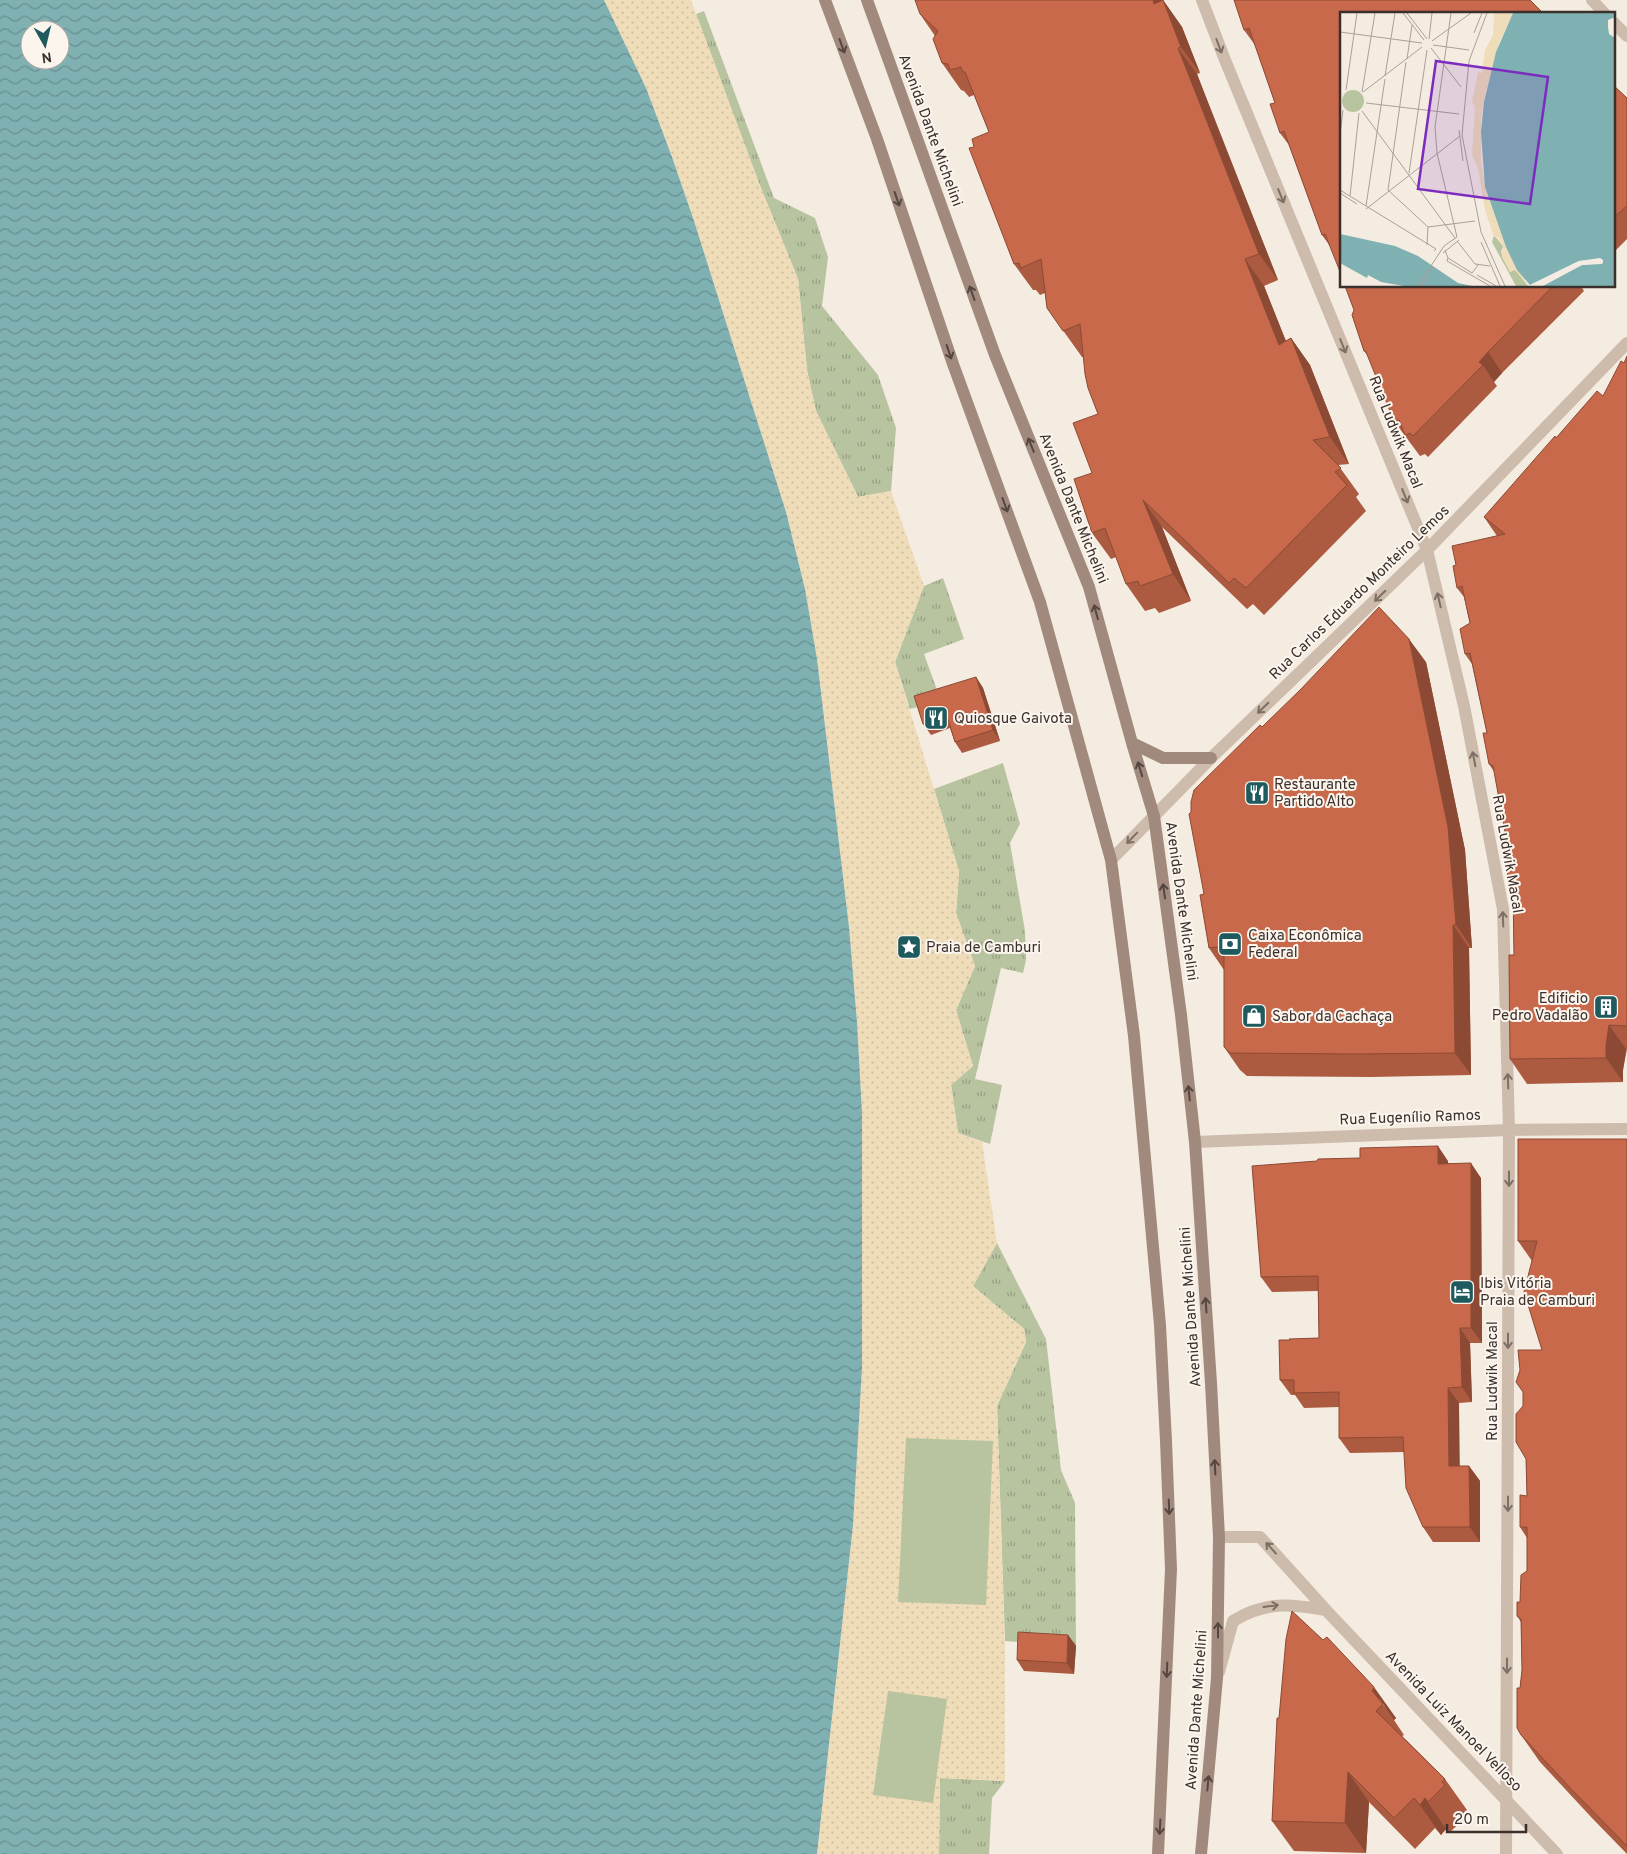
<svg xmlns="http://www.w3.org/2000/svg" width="1627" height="1854" font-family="Overpass,sans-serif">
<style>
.grass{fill:url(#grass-tufts)}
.sand{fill:url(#sand-dots)}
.pitch{fill:#b8c4a0}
.water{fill:url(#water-waves);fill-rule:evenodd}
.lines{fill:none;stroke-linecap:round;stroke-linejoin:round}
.minor{stroke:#cdbbac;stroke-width:12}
.tertiary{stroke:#cdbbac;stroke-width:12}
.secondary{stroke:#a18a7d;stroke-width:12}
.wall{fill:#ac5a40}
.shaded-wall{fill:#8c4a34}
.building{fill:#c8694b;stroke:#8c4a34}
.oneway{stroke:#544640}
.oneway2{stroke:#7d6f65}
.labels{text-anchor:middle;stroke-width:4;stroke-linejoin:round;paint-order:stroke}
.street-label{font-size:15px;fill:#3b302b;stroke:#fbf5ee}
.poi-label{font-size:15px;fill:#3b302b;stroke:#fbf5ee;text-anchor:start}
.inset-road{fill:none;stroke:#aaa098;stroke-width:1}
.view{fill:#7b2cbf;fill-opacity:0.15;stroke:#7b2cbf;stroke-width:2.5}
.inset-edge{fill:none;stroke:#3b302b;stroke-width:2.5}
</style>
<defs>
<pattern id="grass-tufts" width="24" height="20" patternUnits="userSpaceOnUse" patternTransform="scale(1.25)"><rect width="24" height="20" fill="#b8c4a0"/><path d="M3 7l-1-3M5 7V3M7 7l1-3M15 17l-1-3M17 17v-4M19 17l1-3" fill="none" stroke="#97a083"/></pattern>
<pattern id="sand-dots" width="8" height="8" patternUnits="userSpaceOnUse" patternTransform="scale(1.25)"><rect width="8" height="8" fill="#efdcb8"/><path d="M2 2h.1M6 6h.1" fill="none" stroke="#cebd9e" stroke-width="1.8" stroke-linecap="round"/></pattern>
<pattern id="water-waves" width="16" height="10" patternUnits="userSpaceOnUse" patternTransform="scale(1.25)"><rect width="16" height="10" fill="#7fb0b2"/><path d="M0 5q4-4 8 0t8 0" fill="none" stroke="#699091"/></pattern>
</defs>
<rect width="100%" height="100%" fill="#f4ebe1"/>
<!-- grass -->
<path class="grass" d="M704 11 774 198 815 218 828 257 822 306 878 375 896 428 891 491 858 497 816 411 807 370 798 279 759 183 696 14Z
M943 578 964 639 924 654 941 701 910 709 895 662 924 586Z
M1003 763 1020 824 1010 843 1025 931 1026 960 1023 973 1001 968 975 1079 1002 1085 990 1144 958 1133 951 1085 973 1066 956 1010 975 966 956 913 959 871 934 789Z
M997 1243 1046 1339 1061 1470 1075 1503 1076 1646 1005 1641 997 1406 1026 1342 1024 1329 973 1286Z
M940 1778 1005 1781 992 1798 989 1854H939Z"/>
<!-- sand -->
<path class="sand" d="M604 0H691L759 183 798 279 807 370 816 411 858 497 891 491 924 586 895 662 959 871 956 913 975 966 956 1010 973 1066 951 1085 958 1133 982 1142 997 1243 973 1286 1024 1329 1026 1342 997 1406 1005 1649V1781L940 1778 939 1854H817L853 1525 862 1368V1113L857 1022 849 927 817 659 805 589 786 512 694 221 672 157 646 88Z"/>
<!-- pitch -->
<path class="pitch" d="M906 1438 993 1441 986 1605 898 1602Z
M888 1691 947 1699 933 1803 873 1795Z"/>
<!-- water -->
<path class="water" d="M0 0H604L646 88 672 157 694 221 786 512 805 589 817 659 849 927 857 1022 862 1113V1368L853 1525 817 1854H0ZM30 30H60V60H30Z"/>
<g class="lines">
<!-- minor -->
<path class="minor" d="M1202 0 1225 60 1427 550 1464 706 1503 909 1509 1130 1506 1854
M1195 1142 1509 1130 1627 1129
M1219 1537H1260L1326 1610 1557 1854
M1219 1672 1233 1621C1266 1601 1290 1604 1326 1610"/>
<!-- tertiary -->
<path class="tertiary" d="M1592 0 1605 14
M1613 22 1627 36
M1111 860 1211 758 1427 550 1627 343"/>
<!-- secondary -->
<path class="secondary" d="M825 0 877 139 953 364 1040 602 1111 860 1134 1036 1160 1325 1166 1441 1171 1569 1158 1854
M867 0 995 355 1089 587 1132 743 1154 816 1181 1015 1195 1142 1211 1383 1219 1537 1217 1678 1201 1854
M1132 743 1163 758H1211"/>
</g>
<!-- wall -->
<path class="wall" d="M1163 0 1182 27 1200 73 1197 74 1211 112 1278 280 1264 286 1286 341 1291 338 1310 365 1349 464 1338 465 1359 494 1356 497 1366 511 1264 615 1253 604 1247 609 1162 527 1191 601 1159 613 1155 608 1145 611 1126 584 1116 557 1111 559 1092 533V473L1098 414 1083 357H1082L1047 308 1045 293 1040 295 1036 290H1033L1014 264 974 147 989 132 974 95 969 97 964 91 961 90 942 63 935 36 920 14Z
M1234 0 1341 14 1330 246 1322 235 1289 145 1280 133 1275 103 1255 45 1244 30Z
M1613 85 1627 98V239L1613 253Z
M1345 286H1581L1584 291 1502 373 1494 382 1497 386 1428 457 1425 454 1420 456 1394 421 1368 356 1364 351 1354 310Z
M1627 356V1049L1623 1070V1082L1527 1084 1510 1059 1514 955 1513 893 1508 886 1506 837 1495 773 1489 764 1487 733 1472 664 1465 654 1470 623 1464 597 1457 588 1456 565 1497 536 1484 517 1556 438 1603 396 1624 363Z
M1426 662 1465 850 1472 948H1469L1471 1075 1371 1077 1247 1076 1240 1070 1224 1047V970L1209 948 1204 894 1262 727Z
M976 677 983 688 1000 741 962 753 955 742 950 728 931 735 923 724Z
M1627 1139V1854L1592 1818 1540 1762 1521 1735 1520 1688 1522 1670 1521 1622 1517 1616 1527 1571V1538L1520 1527 1527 1496 1526 1459 1523 1406 1542 1350 1532 1261 1518 1241Z
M1448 1161V1163L1481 1178 1482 1343H1470L1472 1402 1459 1403V1466H1469L1480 1481V1542H1433L1423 1527 1404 1452 1350 1453 1339 1438V1407L1304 1408 1295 1395H1291L1280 1380 1290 1340 1319 1338 1318 1291 1272 1292 1261 1277Z
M1292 1611 1396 1718 1394 1720 1404 1735 1402 1736 1445 1779 1467 1810 1464 1812 1467 1816 1450 1832 1446 1829 1441 1835 1435 1828 1415 1849 1369 1802 1366 1853 1294 1851 1272 1821 1279 1718Z
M1068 1635 1076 1646 1074 1674 1024 1671 1017 1660Z"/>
<!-- shaded-wall -->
<path class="shaded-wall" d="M1153 0H1161L1173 31 1154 4Z
M1163 0 1182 27 1200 73 1181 47Z
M1178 48 1197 74 1278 280 1259 254Z
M1245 259 1264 286 1298 372 1279 345Z
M1291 338 1310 365 1349 464 1330 437Z
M1488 352 1502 373 1494 382 1483 365 1479 362Z
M1143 500 1162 527 1191 601 1173 574Z
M1409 639 1426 662 1465 850 1472 948 1456 925Z
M976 677 983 688 1000 741 993 730Z
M1453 925 1469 948 1471 1075 1455 1053Z
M1609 1025 1626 1049 1623 1070V1082L1606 1058V1045Z
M1438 1146 1448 1161 1449 1179 1438 1164Z
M1471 1163 1481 1178 1482 1343 1471 1328Z
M1460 1328 1470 1343 1472 1402 1462 1387Z
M1448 1388 1459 1403 1460 1481 1449 1466Z
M1469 1466 1480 1481V1542L1470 1527Z
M1068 1635 1076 1646 1074 1674 1067 1663Z
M1374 1687 1396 1718 1394 1720 1383 1704 1372 1691Z
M1348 1772 1369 1802 1366 1853 1345 1823Z
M1425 1798 1446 1829 1441 1835 1420 1805Z"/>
<!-- building -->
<path class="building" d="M915 0H1153L1154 4 1163 0 1181 47 1178 48 1193 86 1259 254 1245 259 1279 345 1291 338 1330 437 1313 440 1341 468 1335 472 1347 485 1246 588 1234 578 1229 583 1143 500 1173 574 1140 586 1138 581 1126 584 1105 528 1092 533 1074 479 1092 473 1073 423 1098 414 1088 388 1085 374 1080 324 1063 331 1047 308 1041 259 1021 268 1019 263 1014 264 969 148 974 147 972 139 989 132 965 72H963L961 67 950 70 948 64 942 63 933 39 938 31 920 14Z
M1234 0H1530L1544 14H1341V274L1325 234 1322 235 1284 131 1280 133 1270 104 1275 103 1249 28 1244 30Z
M1613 85 1627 98V206L1613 218Z
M1345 286H1553L1488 352 1479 362 1483 365 1413 436 1410 433 1405 435 1399 420 1394 421 1366 352 1364 351 1352 315 1354 310Z
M1627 356V1026L1609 1025 1606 1045V1058L1510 1059 1509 955H1514L1513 886H1508L1506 837 1493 766 1489 764 1483 733H1487L1470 653 1465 654 1460 629 1470 623 1462 586 1457 588 1453 566 1456 565 1452 546 1505 534 1484 517 1555 436 1556 438 1597 391 1603 396 1621 361 1624 363Z
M1379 607 1409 639 1448 827 1456 925H1453L1455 1053 1355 1054 1230 1053 1224 1047V946L1209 948 1200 895 1204 894 1189 814 1191 812V802L1194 790 1260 725 1262 727 1301 689Z
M976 677 993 730 955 742 947 716 923 724 914 696Z
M1518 1139H1627V1846L1574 1792 1521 1735 1517 1728V1688H1520L1522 1670 1521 1619 1517 1616V1602H1520L1521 1575 1527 1571V1527H1520V1495L1527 1496 1526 1459 1516 1442V1414L1523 1406V1392L1516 1382 1520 1370 1518 1350H1542L1524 1292 1537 1241H1518Z
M1438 1146V1164L1471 1163V1328H1460L1462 1387 1448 1388 1449 1466H1469L1470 1527H1423L1406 1488 1403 1437 1339 1438V1392L1294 1393V1380H1280L1279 1340H1290L1289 1339 1319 1338 1318 1276 1261 1277 1252 1166 1317 1161 1318 1159 1360 1158V1148Z
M1292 1611 1323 1640 1327 1637 1374 1687 1372 1691 1383 1704 1376 1711 1445 1779 1442 1782 1445 1785 1428 1802 1425 1798 1420 1805 1414 1798 1394 1818 1348 1772 1345 1823 1272 1821 1277 1718H1279L1286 1639Z
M1018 1632 1068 1635 1067 1663 1017 1660Z"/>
<!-- one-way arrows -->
<defs><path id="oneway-shaft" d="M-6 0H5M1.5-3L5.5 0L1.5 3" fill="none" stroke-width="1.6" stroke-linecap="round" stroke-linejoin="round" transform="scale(1.25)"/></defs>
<g class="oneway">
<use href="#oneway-shaft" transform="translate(842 46) rotate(70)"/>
<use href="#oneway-shaft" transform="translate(897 199) rotate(71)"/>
<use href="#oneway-shaft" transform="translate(972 293) rotate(-110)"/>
<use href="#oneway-shaft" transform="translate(949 352) rotate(71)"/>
<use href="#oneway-shaft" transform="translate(1031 445) rotate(-112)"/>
<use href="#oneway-shaft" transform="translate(1005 505) rotate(70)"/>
<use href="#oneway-shaft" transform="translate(1096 612) rotate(-105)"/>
<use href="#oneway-shaft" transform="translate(1140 769) rotate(-107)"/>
<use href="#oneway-shaft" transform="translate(1164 891) rotate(-98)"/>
<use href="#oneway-shaft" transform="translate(1189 1093) rotate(-96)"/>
<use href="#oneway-shaft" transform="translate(1206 1305) rotate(-94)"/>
<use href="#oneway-shaft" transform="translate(1215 1467) rotate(-93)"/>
<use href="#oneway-shaft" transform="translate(1169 1507) rotate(88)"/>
<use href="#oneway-shaft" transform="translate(1218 1630) rotate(-90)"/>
<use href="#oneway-shaft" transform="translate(1167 1670) rotate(92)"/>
<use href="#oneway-shaft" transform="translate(1208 1783) rotate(-85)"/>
<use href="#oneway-shaft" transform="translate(1160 1827) rotate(93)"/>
</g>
<g class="oneway2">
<use href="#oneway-shaft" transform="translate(1219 46) rotate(69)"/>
<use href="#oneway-shaft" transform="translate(1281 196) rotate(68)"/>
<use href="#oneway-shaft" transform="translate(1343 346) rotate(68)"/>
<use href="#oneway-shaft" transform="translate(1405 496) rotate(68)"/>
<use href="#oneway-shaft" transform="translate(1380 596) rotate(136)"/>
<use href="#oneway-shaft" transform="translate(1439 600) rotate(-103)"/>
<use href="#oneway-shaft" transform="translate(1263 708) rotate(136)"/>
<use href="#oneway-shaft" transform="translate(1474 759) rotate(-101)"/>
<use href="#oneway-shaft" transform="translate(1132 838) rotate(134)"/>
<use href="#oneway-shaft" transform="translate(1503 919) rotate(-92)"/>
<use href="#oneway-shaft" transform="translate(1508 1081) rotate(-92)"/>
<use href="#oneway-shaft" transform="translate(1509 1179) rotate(90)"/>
<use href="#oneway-shaft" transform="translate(1508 1341) rotate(90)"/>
<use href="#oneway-shaft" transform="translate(1508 1504) rotate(90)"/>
<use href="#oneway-shaft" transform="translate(1271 1548) rotate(-132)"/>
<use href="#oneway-shaft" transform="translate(1271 1606) rotate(-8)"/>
<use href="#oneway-shaft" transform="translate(1507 1666) rotate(90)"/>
</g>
<!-- icons -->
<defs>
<symbol id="restaurant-square" viewBox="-11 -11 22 22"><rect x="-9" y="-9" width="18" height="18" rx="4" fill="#1f5a5e" stroke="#fbf5ee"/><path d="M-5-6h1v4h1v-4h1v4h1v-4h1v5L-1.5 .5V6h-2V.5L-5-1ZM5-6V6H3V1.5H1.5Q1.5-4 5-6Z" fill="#fff"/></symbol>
<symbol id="bank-square" viewBox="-11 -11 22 22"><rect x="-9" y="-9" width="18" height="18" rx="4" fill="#1f5a5e" stroke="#fbf5ee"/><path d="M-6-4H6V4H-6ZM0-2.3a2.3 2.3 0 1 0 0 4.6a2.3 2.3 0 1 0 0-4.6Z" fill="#fff"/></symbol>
<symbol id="sight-square" viewBox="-11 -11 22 22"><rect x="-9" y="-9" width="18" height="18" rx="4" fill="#1f5a5e" stroke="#fbf5ee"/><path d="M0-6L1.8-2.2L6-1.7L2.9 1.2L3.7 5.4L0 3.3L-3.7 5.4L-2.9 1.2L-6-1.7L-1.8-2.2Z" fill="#fff"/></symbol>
<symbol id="building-square" viewBox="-11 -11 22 22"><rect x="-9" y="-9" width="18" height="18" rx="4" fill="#1f5a5e" stroke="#fbf5ee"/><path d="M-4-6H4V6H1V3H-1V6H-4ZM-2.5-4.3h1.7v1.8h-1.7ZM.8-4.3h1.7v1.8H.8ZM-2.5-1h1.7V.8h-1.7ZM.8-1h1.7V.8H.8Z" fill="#fff"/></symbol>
<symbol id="shop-square" viewBox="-11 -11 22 22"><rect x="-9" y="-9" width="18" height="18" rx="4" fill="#1f5a5e" stroke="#fbf5ee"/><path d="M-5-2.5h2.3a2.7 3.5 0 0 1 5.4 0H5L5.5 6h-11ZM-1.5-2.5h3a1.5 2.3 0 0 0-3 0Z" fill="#fff"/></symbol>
<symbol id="hotel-square" viewBox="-11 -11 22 22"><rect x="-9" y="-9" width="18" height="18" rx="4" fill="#1f5a5e" stroke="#fbf5ee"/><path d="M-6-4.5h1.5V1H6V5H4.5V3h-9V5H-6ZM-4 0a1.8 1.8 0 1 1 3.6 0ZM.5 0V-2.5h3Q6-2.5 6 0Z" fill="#fff"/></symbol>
</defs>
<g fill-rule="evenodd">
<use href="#restaurant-square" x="922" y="704" width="28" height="28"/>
<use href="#restaurant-square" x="1243" y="779" width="28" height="28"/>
<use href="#bank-square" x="1216" y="930" width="28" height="28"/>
<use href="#sight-square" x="895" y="933" width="28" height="28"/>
<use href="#building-square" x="1592" y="993" width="28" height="28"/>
<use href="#shop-square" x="1240" y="1002" width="28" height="28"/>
<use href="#hotel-square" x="1448" y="1278" width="28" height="28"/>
</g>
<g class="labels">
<!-- street labels -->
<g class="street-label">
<text transform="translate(931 130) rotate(70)" y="5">Avenida Dante Michelini</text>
<text transform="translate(1396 432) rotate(68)" y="5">Rua Ludwik Macal</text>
<text transform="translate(1074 508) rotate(68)" y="5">Avenida Dante Michelini</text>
<text transform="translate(1359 592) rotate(-44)" y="5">Rua Carlos Eduardo Monteiro Lemos</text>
<text transform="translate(1508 854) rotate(80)" y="5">Rua Ludwik Macal</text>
<text transform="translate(1182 901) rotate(82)" y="5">Avenida Dante Michelini</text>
<text transform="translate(1410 1117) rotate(-2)" y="5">Rua Eugenílio Ramos</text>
<text transform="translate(1190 1307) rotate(-94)" y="5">Avenida Dante Michelini</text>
<text transform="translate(1492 1381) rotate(-90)" y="5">Rua Ludwik Macal</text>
<text transform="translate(1196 1710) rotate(-86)" y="5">Avenida Dante Michelini</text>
<text transform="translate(1454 1721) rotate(46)" y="5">Avenida Luiz Manoel Velloso</text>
</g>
<!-- poi labels -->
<g class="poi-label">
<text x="954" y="723">Quiosque Gaivota</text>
<text x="1274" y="789">Restaurante<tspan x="1274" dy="17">Partido Alto</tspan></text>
<text x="1248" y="940">Caixa Econômica<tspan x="1248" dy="17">Federal</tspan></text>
<text x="926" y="952">Praia de Camburi</text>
<text x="1588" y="1003" text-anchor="end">Edificio<tspan x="1588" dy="17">Pedro Vadalão</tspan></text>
<text x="1272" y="1021">Sabor da Cachaça</text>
<text x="1480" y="1288">Ibis Vitória<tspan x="1480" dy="17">Praia de Camburi</tspan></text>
</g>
</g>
<!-- overview -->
<g transform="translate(1340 12)">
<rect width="275" height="275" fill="#f4ebe1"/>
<path d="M154 223 163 234 161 240 170 260 175 257 188 274H176L152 230Z" fill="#b8c4a0"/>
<path d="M154 1H173L159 31 146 79 141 107V150L146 180 166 235 188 274 175 258 170 260 162 245 163 234 158 225H154L145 198 138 156 132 143 135 95 132 90 138 60 142 61 145 38 153 23Z" fill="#efdcb8"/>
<path d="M2 89a11 11 0 1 1 22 0a11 11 0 1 1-22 0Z" fill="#b8c4a0"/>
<path d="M173 1H275V5L268 8V15L269 22 275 26V274H199L242 253 263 251V248H257L239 249 190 273 177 258 166 235 145 175 141 120 144 90 156 40ZM0 222 55 234 78 244 118 271 132 274H64L41 270 28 263 27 266 0 251Z" fill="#7fb0b2"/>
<path d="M260 246 263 248 262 252 242 253 203 274H188L239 249Z" fill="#f4ebe1"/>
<path class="inset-road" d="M63 1 84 28M67 1 87 27M111 1 95 115 97 141 117 225M147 1 129 49 122 123 141 220 165 274M0 20 82 31M134 21 142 1M89 27 92 1M92 29 131 1M93 33 129 38M91 36 121 75M67 47 72 13M45 64 55 1M6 78 17 1M22 80 35 1M23 80 82 35M26 91 119 102M22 99 115 226M119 118 123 149M0 122 3 98M69 161 87 38M0 178 96 237 94 239M48 178 66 50M48 178 88 215M0 181 17 192M10 184 19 101M26 194 45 67M26 197 120 124M88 215 135 209M117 229 135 252 150 254M141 230 160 274M87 233 88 215M105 238 108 246 132 261 138 253M103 241 119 228M108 246 107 249 150 274M137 263 156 274M78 274 104 234 117 225M81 274 93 255"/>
<path class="view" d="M96 49 208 65 190 192 78 177Z"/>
<rect width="275" height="275" class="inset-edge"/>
</g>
<!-- north arrow -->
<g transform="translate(45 45) rotate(172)"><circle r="24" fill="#fbf5ee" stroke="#aea6a0"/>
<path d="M0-4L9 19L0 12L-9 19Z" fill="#1f5a5e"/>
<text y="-8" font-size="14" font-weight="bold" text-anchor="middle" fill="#3b302b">N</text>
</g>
<!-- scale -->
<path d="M1447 1824v8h79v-8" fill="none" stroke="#3b302b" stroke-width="2.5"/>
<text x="1454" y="1824" font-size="15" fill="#3b302b" stroke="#fbf5ee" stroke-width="4" paint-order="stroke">20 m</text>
</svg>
